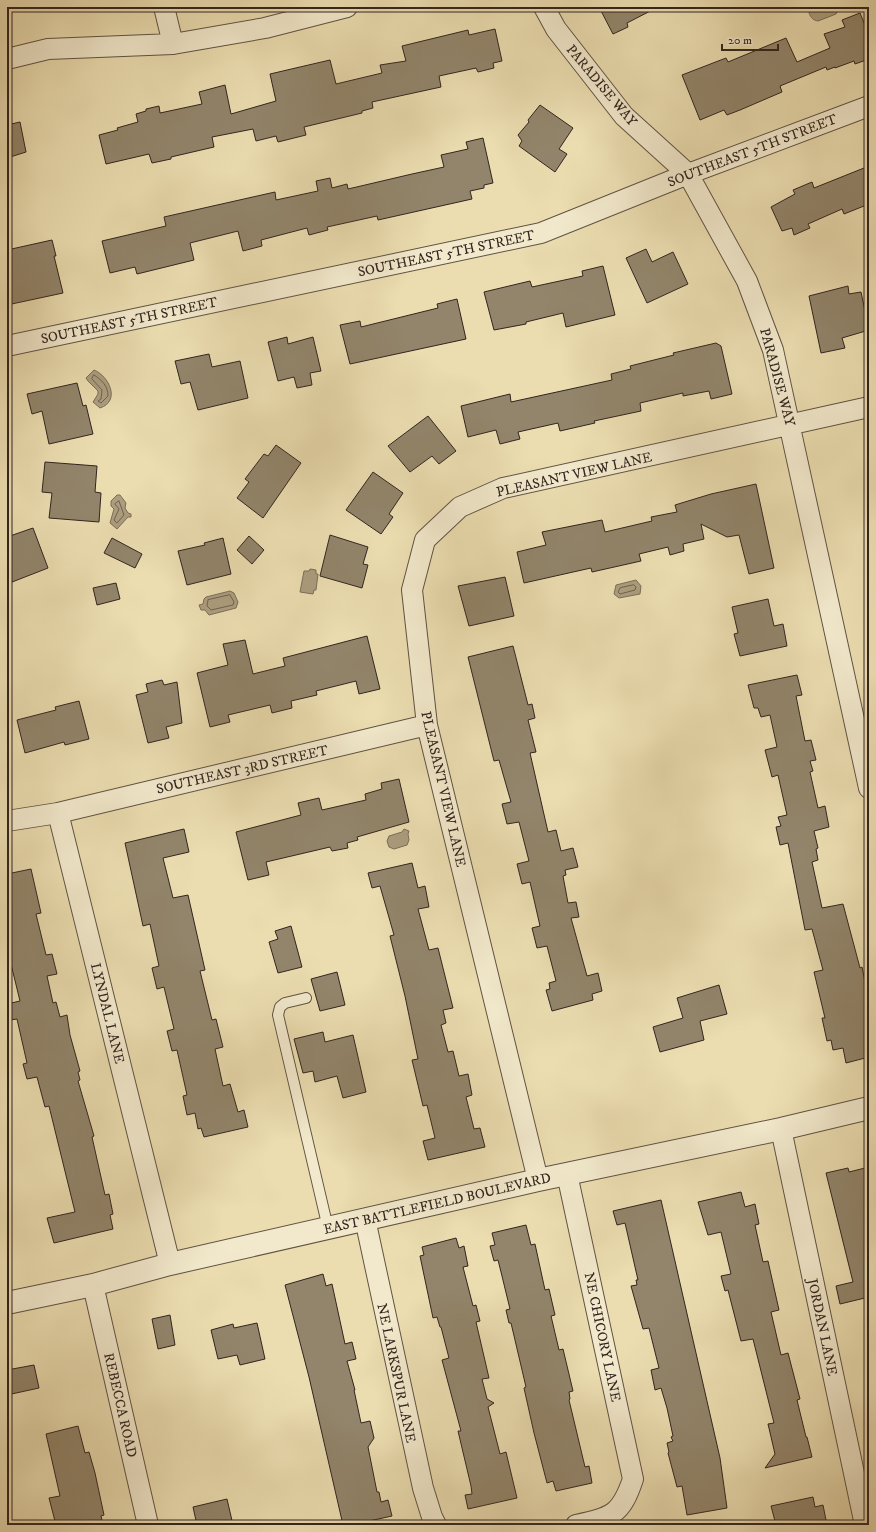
<svg xmlns="http://www.w3.org/2000/svg" width="876" height="1532" font-family="'IM FELL DW Pica',serif">
<style>
.water{fill:#ac9e7f;stroke:#7b6e59}
.lines{fill:none;stroke-linecap:round;stroke-linejoin:round}
.shore{stroke:#6f6250;stroke-width:1}
.building{fill:#92856b;stroke:#322520}
.service-casing{stroke:#605344;stroke-width:12}
.minor-casing{stroke:#605344;stroke-width:22}
.tertiary-casing{stroke:#605344;stroke-width:24}
.service{stroke:#f2e9cc;stroke-width:10}
.minor{stroke:#f2e9cc;stroke-width:20}
.tertiary{stroke:#f2e9cc;stroke-width:22}
.labels{text-anchor:middle;stroke-width:3;stroke-linejoin:round;paint-order:stroke}
.street-label{font-size:14px;fill:#322520;stroke:#f2e9cc}
</style>
<rect width="100%" height="100%" fill="#ebddb0"/>
<filter id="stains"><feTurbulence type="fractalNoise" baseFrequency=".005" numOctaves="4"/><feColorMatrix values="0 0 0 0 .2 0 0 0 0 .09 0 0 0 0 .02 0 0 0 .5 -.17"/></filter>
<radialGradient id="worn" r=".72"><stop offset=".6" stop-color="#630" stop-opacity="0"/><stop offset="1" stop-color="#630" stop-opacity=".3"/></radialGradient>
<!-- water -->
<path class="water" d="M813 7H838L839 8 836 14 818 21C813 20 811 18 809 13Z
M94 370C109 376 121 401 100 408L93 402 98 394V391L88 381 86 378Z
M117 495H120L126 503 125 508 128 513 131 514V517H128L117 529 110 523 114 509 111 506V501Z
M310 569 316 570V574H318L316 590H314L313 594 300 592 304 571H309Z
M636 580 641 586 640 594 619 598 614 594 616 585Z
M230 591 234 593 238 602 236 608 209 615 205 610H201L199 605 203 604 204 599 206 597Z
M404 829 409 831 408 834 409 840 407 845 394 849 389 847 387 841 389 836 402 832Z"/>
<g class="lines">
<!-- shore -->
<path class="shore" d="M94 375C102 380 108 386 108 396L101 403 98 401 101 399 102 390 92 379Z
M119 501 124 515 117 523 114 520 119 509 115 504Z
M634 585 636 587 635 590 620 594 618 592 620 588Z
M230 595 234 602 233 605 211 610 207 606 208 600Z"/>
</g>
<!-- building -->
<path class="building" d="M599 7H658L627 23 628 27 613 34Z
M860 13 869 35V59L855 64 854 61 835 68V67L827 70 826 67 780 86 782 92 740 110 727 115 724 110 700 120 682 75 726 58 728 62 786 38 797 62 830 48 824 34 845 27 842 20Z
M495 29 502 61 493 63 494 68 478 72 476 68 439 76 441 87 372 102 373 108 362 111V113L304 127 306 135 278 142 276 136 256 141 253 129 212 137 214 147 171 157V159L152 163 149 154 106 164 99 135 118 130 117 128 138 122 136 114 146 111V109L159 106 160 113 202 104 199 92 225 85 231 114 276 101 270 74 330 60 336 84 382 73 380 65 406 61 402 46 468 30 469 35Z
M540 105 573 128 559 149 567 154 555 172 519 146 522 141 518 135 529 122 528 120Z
M20 122 26 152 7 158V125Z
M483 138 493 183 484 185V188L470 191 472 199 378 220 377 216 327 227 328 230 309 235 307 228 261 240 262 246 243 251 238 231 190 243 194 260 137 274 135 267 110 273 102 241 166 226 164 217 275 192 276 200 318 191 316 181 330 178 332 188 347 184 348 189 412 174 444 167 441 155 468 149 466 142Z
M869 166V204L844 214 842 209 808 224 810 228 794 235 792 228 782 231 771 207 795 194 793 190 812 182 814 188Z
M52 240 56 256H54L63 293 7 305V250Z
M646 249 652 262 673 252 688 284 647 303 626 258Z
M603 266 615 315 566 327 563 313 526 322V324L494 330 484 292 530 281 532 287 583 276 582 271Z
M848 286 849 294 861 292 869 330 842 338 845 348 821 353 809 296Z
M457 299 466 339 350 364 340 325 360 321 361 327 438 308 437 304Z
M287 337 288 344 313 337 321 371 310 373 312 385 297 388 294 377 278 381 268 342Z
M716 343 721 346 732 394 711 399 709 391 683 396V393L640 403 641 411 594 421 595 423 560 431 558 423 518 432 520 439 500 444 496 430 468 437 461 406 510 394 511 402 612 380 611 374 631 369 630 366 674 355 673 353Z
M209 354 212 367 240 361 248 398 198 410 190 382 181 384 175 361Z
M77 383 83 406 86 405 93 434 49 444 42 411 32 414 27 394Z
M428 416 456 451 439 464 432 456 410 472 388 446Z
M276 445 301 463 263 518 237 498 249 482 245 479 264 454 268 456Z
M45 462 97 466 95 492 101 493 99 522 49 518 52 493 42 492Z
M373 472 403 493 389 514 393 517 381 534 346 510Z
M756 484 774 568 749 574 739 535 727 537 701 524 704 539 683 544 684 551 670 555 668 547 639 554 641 561 592 572 591 568 524 583 517 552 546 545 542 532 602 520 605 532 652 521 651 517 677 512 675 505 711 494Z
M33 528 48 568 7 584V537Z
M330 535 368 547 363 564 368 565 362 588 320 576Z
M249 536 264 550 252 564 237 550Z
M112 538 142 554 135 568 104 553Z
M223 538 231 574 187 585 178 551 205 545 204 543Z
M505 577 514 616 469 626 458 586Z
M116 583 120 599 97 605 93 588Z
M768 599 774 626 783 624 787 646 740 656 734 634 738 633 732 607Z
M367 636 380 689 359 694 356 681 316 691 317 695 291 701 292 708 272 713 270 705 228 715 230 722 210 727 197 673 228 665 223 644 245 640 253 674 285 666 283 658Z
M513 646 528 705 532 704 535 718 528 720 536 752 530 753 548 832 556 830 561 851 573 848 578 867 565 870 566 875 563 876 568 903 576 902 579 917 571 918 587 976 598 973 602 991 592 994 593 1000 552 1011 546 990 550 989 549 983 556 981 547 946 537 948 532 928 540 926 530 882 522 884 517 864 529 861 519 822 507 824 502 804 511 802 499 760 494 761 468 657Z
M797 675 802 695 796 696 805 741 811 740 816 760 810 761 813 771 810 772 818 808 825 806 829 827 814 831 818 848 816 849 818 860 812 862 822 908 843 904 860 968 862 967 869 1002V1057L846 1063 843 1048 833 1050 831 1040 827 1041 822 1018H825L814 972 823 970 812 929 805 930 788 843 780 845 776 827 781 826 778 817 787 815 778 775 772 777 765 750 777 747 770 715 761 717 758 708H754L748 685Z
M162 680 164 685 177 682 182 723 166 727 169 738 148 743 136 695 148 692 146 684Z
M79 701 89 739 65 745 64 742 25 753 17 720 56 710 55 707Z
M399 779 409 822 357 837 358 840 347 843 348 848 332 851 330 847 266 862 269 875 248 880 236 832 301 815 298 803 319 798 322 810 366 800 365 794 382 789 381 783Z
M184 829 189 852 163 858 173 898 188 895 205 970 200 971 212 1020 216 1019 223 1047 215 1049 223 1086 230 1084 238 1112 244 1110 248 1127 204 1137 201 1128 198 1129 195 1113 187 1115 183 1096 187 1095 177 1050 172 1051 167 1031 174 1029 164 987 157 989 152 968 159 966 150 924 143 926 125 843Z
M412 863 418 888 425 886 429 907 418 909 429 950 438 948 453 1008 443 1010 446 1023 441 1025 448 1052 453 1051 459 1076 468 1074 472 1095 466 1097 474 1129 480 1128 485 1147 428 1160 423 1141 435 1138 427 1105 423 1106 412 1060 418 1059 405 996 390 936 394 935 380 886 372 888 368 873Z
M31 869 41 913 36 914 46 955 52 954 57 974 47 976 53 1003 56 1002 60 1017 67 1015 70 1035 80 1071 78 1072 80 1080 78 1081 94 1136 92 1137 105 1195 109 1194 113 1214 110 1215 113 1229 54 1243 47 1218 75 1212 49 1106 45 1107 37 1077 27 1079 23 1064 27 1063 17 1019 10 1020 7 1007V1004L20 1001 10 960 7 961V874Z
M291 926 302 967 278 973 269 942 278 939 275 931Z
M337 972 345 1005 320 1011 311 979Z
M719 985 727 1014 700 1021 704 1040 660 1052 653 1027 683 1018 677 998Z
M323 1032 325 1042 353 1035 366 1092 343 1098 337 1076 315 1082 313 1071 303 1073 294 1039Z
M869 1167V1297L840 1304 836 1286 853 1282 826 1173 848 1168 849 1172Z
M741 1192 745 1207 755 1204 759 1224 755 1225 763 1262 768 1261 779 1310 771 1312 781 1355 788 1353 800 1399 797 1400 806 1437H807L812 1457 765 1468 775 1454 768 1424 774 1423 753 1339 741 1341 728 1290 725 1291 721 1276 731 1274 721 1232 708 1235 698 1202Z
M661 1200 720 1458 727 1508 687 1515 682 1486 677 1487 668 1453 669 1452 667 1443 673 1441 671 1437 673 1436 667 1408 661 1388 655 1390 651 1370 659 1368 649 1328 643 1329 631 1286 637 1285 636 1280H638L625 1223 617 1225 613 1211Z
M526 1225 531 1245 535 1244 545 1290 549 1289 555 1315 551 1316 559 1350 563 1349 573 1391 569 1392 570 1399 569 1400 585 1467 589 1466 592 1483 556 1491 553 1481 547 1483 534 1433 524 1388 526 1387 511 1323H509L506 1310 510 1309 501 1272 498 1260 494 1261 490 1246 495 1245 492 1233Z
M456 1238 459 1248 464 1246 468 1266 463 1267 473 1306 476 1305 480 1321 476 1322 489 1378 482 1379 487 1399 494 1403 488 1407 500 1454 506 1452 517 1498 468 1509 465 1495 472 1494 471 1486 458 1431H461L442 1360 449 1358 441 1327H440L437 1317 433 1318 420 1256 424 1255 422 1247Z
M323 1274 326 1286 332 1284 345 1344 352 1342 356 1359 347 1361 355 1390H354L361 1423 370 1421 374 1438 368 1447 377 1492H379L381 1502 388 1500 392 1516 351 1525H343L309 1377 285 1285Z
M170 1315 175 1345 158 1349 152 1319Z
M257 1323 265 1359 240 1365 237 1355 218 1359 211 1330 233 1324 234 1328Z
M34 1365 39 1388 7 1395V1370Z
M78 1426 85 1453 89 1452 95 1473 104 1515 101 1516 103 1525H56L49 1498 60 1496 46 1434Z
M813 1497 815 1507 823 1505 827 1525H776L771 1506Z
M227 1499 233 1525H197L193 1507Z"/>
<g class="lines">
<defs>
<path id="service" d="M306 998 285 1003 280 1007 278 1015 328 1228"/>
<path id="minor" d="M164 7 173 44
M544 7 556 29 624 116 688 174 747 281 773 350 869 788
M7 59 48 49 173 44 265 28 347 7
M7 346 541 233 688 174 869 106
M58 813 170 1264
M7 821 58 813 427 725
M781 1129 865 1525
M567 1174 633 1479C621 1515 612 1517 576 1525
M538 1180 427 725 412 590 425 540 460 507 503 488 869 407
M365 1219 423 1488 432 1517 436 1525
M93 1285 148 1525"/>
<path id="tertiary" d="M7 1303 93 1285 170 1264 538 1180 781 1129 869 1108"/>
</defs>
<!-- service casing -->
<use href="#service" class="service-casing"/>
<!-- minor casing -->
<use href="#minor" class="minor-casing"/>
<!-- tertiary casing -->
<use href="#tertiary" class="tertiary-casing"/>
<!-- service -->
<use href="#service" class="service"/>
<!-- minor -->
<use href="#minor" class="minor"/>
<!-- tertiary -->
<use href="#tertiary" class="tertiary"/>
</g>
<g class="labels">
<!-- street labels -->
<g class="street-label">
<text transform="translate(602 85) rotate(50)" y="5">PARADISE WAY</text>
<text transform="translate(752 150) rotate(-21)" y="5">SOUTHEAST 5TH STREET</text>
<text transform="translate(446 253) rotate(-12)" y="5">SOUTHEAST 5TH STREET</text>
<text transform="translate(129 320) rotate(-12)" y="5">SOUTHEAST 5TH STREET</text>
<text transform="translate(778 377) rotate(75)" y="5">PARADISE WAY</text>
<text transform="translate(574 474) rotate(-13)" y="5">PLEASANT VIEW LANE</text>
<text transform="translate(242 769) rotate(-13)" y="5">SOUTHEAST 3RD STREET</text>
<text transform="translate(444 789) rotate(77)" y="5">PLEASANT VIEW LANE</text>
<text transform="translate(108 1013) rotate(76)" y="5">LYNDAL LANE</text>
<text transform="translate(437 1203) rotate(-13)" y="5">EAST BATTLEFIELD BOULEVARD</text>
<text transform="translate(823 1327) rotate(78)" y="5">JORDAN LANE</text>
<text transform="translate(603 1337) rotate(78)" y="5">NE CHICORY LANE</text>
<text transform="translate(397 1373) rotate(78)" y="5">NE LARKSPUR LANE</text>
<text transform="translate(121 1405) rotate(77)" y="5">REBECCA ROAD</text>
</g>
</g>
<!-- margin -->
<rect width="876" height="1532" fill="none" stroke="#ebddb0" stroke-width="24"/>
<rect x="8" y="8" width="860" height="1516" fill="none" stroke="#322520" stroke-width="2"/>
<rect x="12" y="12" width="852" height="1508" fill="none" stroke="#322520"/>
<!-- scale -->
<path d="M722 44v6h56v-6" fill="none" stroke="#322520" stroke-width="2"/>
<text x="728" y="44" font-size="12" fill="#322520" stroke="#f2e9cc" stroke-width="3" paint-order="stroke">20 m</text>
<rect width="100%" height="100%" filter="url(#stains)"/>
<rect width="100%" height="100%" fill="url(#worn)"/>
</svg>
